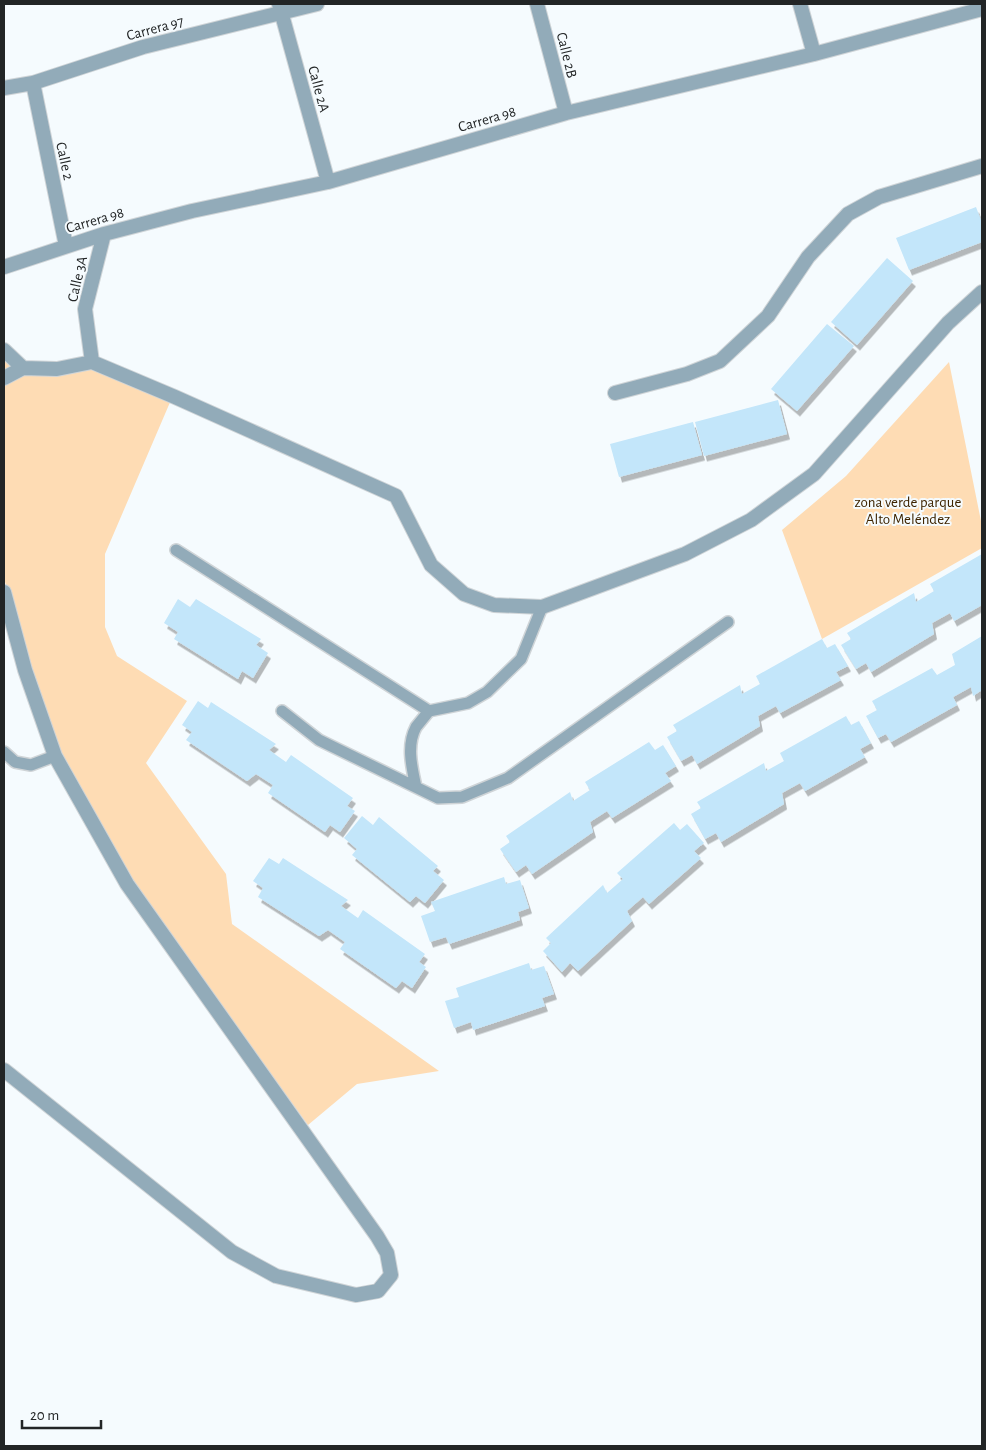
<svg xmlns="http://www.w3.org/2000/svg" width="986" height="1450" font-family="'Alegreya Sans',sans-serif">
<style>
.green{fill:#fedcb4}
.building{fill:#c3e6fa;filter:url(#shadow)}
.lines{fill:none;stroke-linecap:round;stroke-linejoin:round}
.service-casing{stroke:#cfd4d7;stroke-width:14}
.minor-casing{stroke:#cfd4d7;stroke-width:16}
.service{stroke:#92abb9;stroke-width:11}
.minor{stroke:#92abb9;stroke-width:14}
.labels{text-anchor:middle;stroke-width:4;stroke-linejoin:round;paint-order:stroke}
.street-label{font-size:15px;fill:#222526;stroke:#f5fbfe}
.park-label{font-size:15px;fill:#3e2400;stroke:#f5fbfe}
</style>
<defs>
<filter id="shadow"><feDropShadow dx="3" dy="5.5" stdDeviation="0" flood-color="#0004"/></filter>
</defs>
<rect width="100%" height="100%" fill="#f5fbfe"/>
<!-- green -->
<path class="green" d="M4 353 21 369 92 365 171 400 105 554V627L117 656 187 701 146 763 226 874 232 924 439 1071 357 1084 308 1125 130 882 66 763 28 668 4 578Z
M949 362 982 526V548L822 639 782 530 846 476Z"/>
<!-- building -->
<path class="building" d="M976 207 982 223V242L909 270 896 238Z
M887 258 913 281 857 345 831 322Z
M827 324 854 346 797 411 771 389Z
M778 400 787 434 704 456 695 422Z
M693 422 702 455 619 477 610 444Z
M982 554V605L954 621 950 613 932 623 934 634 871 672 866 663 856 669 841 645 851 639 847 633 914 593 916 602 934 591 930 584Z
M178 599 190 607 196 599 261 639 256 645 268 653 253 678 242 671 238 679 174 639 178 632 164 623Z
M982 636V690L973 696 971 687 953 697 957 705 891 742 886 734 878 738 866 716 877 710 872 701 932 668 937 675 955 665 952 654Z
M822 639 827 648 835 644 848 666 836 672 841 680 780 713 776 706 758 716 760 726 697 764 692 755 681 761 667 737 677 731 673 725 740 685 742 694 760 684 756 676Z
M198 701 208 708 211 702 276 744 269 750 286 762 291 755 353 798 347 806 355 811 340 832 330 825 325 832 268 793 273 785 256 774 247 781 186 740 192 732 182 725Z
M846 716 851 725 859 721 871 743 860 749 865 757 805 791 800 783 782 793 784 804 721 842 716 833 705 839 691 814 701 808 697 802 764 763 766 771 784 761 780 753Z
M649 742 655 750 663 745 676 766 665 773 671 781 612 818 607 811 590 822 593 832 532 874 526 865 516 872 500 849 510 842 506 836 570 792 573 801 590 790 585 782Z
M362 816 373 825 379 817 438 866 433 871 444 880 425 903 416 896 410 902 352 855 357 849 344 838Z
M674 823 680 830 687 824 704 843 694 851 701 858 649 904 643 897 627 911 632 921 578 971 570 963 562 972 543 951 551 943 546 938 603 885 607 893 623 879 617 873Z
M269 858 279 864 283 858 348 900 341 906 358 918 363 910 425 954 419 962 426 967 412 988 402 981 396 988 340 949 345 942 328 930 319 936 258 897 263 888 253 881Z
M504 877 506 884 520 880 529 908 518 912 520 920 449 944 446 937 430 942 421 916 435 911 431 902Z
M529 963 531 970 544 966 554 994 542 998 545 1006 473 1030 471 1022 454 1028 445 1001 459 997 456 988Z"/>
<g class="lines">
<defs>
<path id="service" d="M176 550 429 711
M282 711 319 740 438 798 462 797 508 778 728 622
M4 752 15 762 31 765 55 756
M416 787C412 768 406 746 416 727 420 722 425 716 429 711L468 703 487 692 521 659 542 607"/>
<path id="minor" d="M279 4 328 182
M537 4 566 113
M800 4 814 54
M33 83 66 246
M4 88 33 83 143 47 317 4
M4 267 104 234 192 211 328 182 566 113 814 54 982 9
M4 350 23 368 57 369 92 362 175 397 396 496 431 565 464 594 494 605 542 607 685 554 751 520 814 474 948 323 982 292
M92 362 85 309 104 234
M4 378 23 368
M615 393 687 374 720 361 768 316 808 257 848 214 879 197 982 166
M4 592 25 670 55 756 127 884 377 1236 387 1253 391 1275 378 1291 356 1295 276 1276 232 1252 4 1070"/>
</defs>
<!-- service casing -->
<use href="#service" class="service-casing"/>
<!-- minor casing -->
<use href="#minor" class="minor-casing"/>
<!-- service -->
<use href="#service" class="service"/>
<!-- minor -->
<use href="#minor" class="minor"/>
</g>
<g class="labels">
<!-- street labels -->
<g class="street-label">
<text transform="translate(155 28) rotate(-15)" y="5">Carrera 97</text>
<text transform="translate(567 55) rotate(76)" y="5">Calle 2B</text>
<text transform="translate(319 89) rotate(75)" y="5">Calle 2A</text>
<text transform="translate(487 119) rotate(-16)" y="5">Carrera 98</text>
<text transform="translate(65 161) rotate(78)" y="5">Calle 2</text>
<text transform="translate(95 220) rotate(-16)" y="5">Carrera 98</text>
<text transform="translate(77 279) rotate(-77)" y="5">Calle 3A</text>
</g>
<!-- park labels -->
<g class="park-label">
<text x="908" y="507">zona verde parque<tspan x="908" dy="17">Alto Meléndez</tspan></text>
</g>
</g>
<!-- border -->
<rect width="986" height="1450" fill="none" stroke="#222526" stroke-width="10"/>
<!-- scale -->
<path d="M22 1420v8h79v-8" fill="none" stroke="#222526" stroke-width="2.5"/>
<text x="30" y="1420" font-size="15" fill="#222526" stroke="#f5fbfe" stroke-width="4" paint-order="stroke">20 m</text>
</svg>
